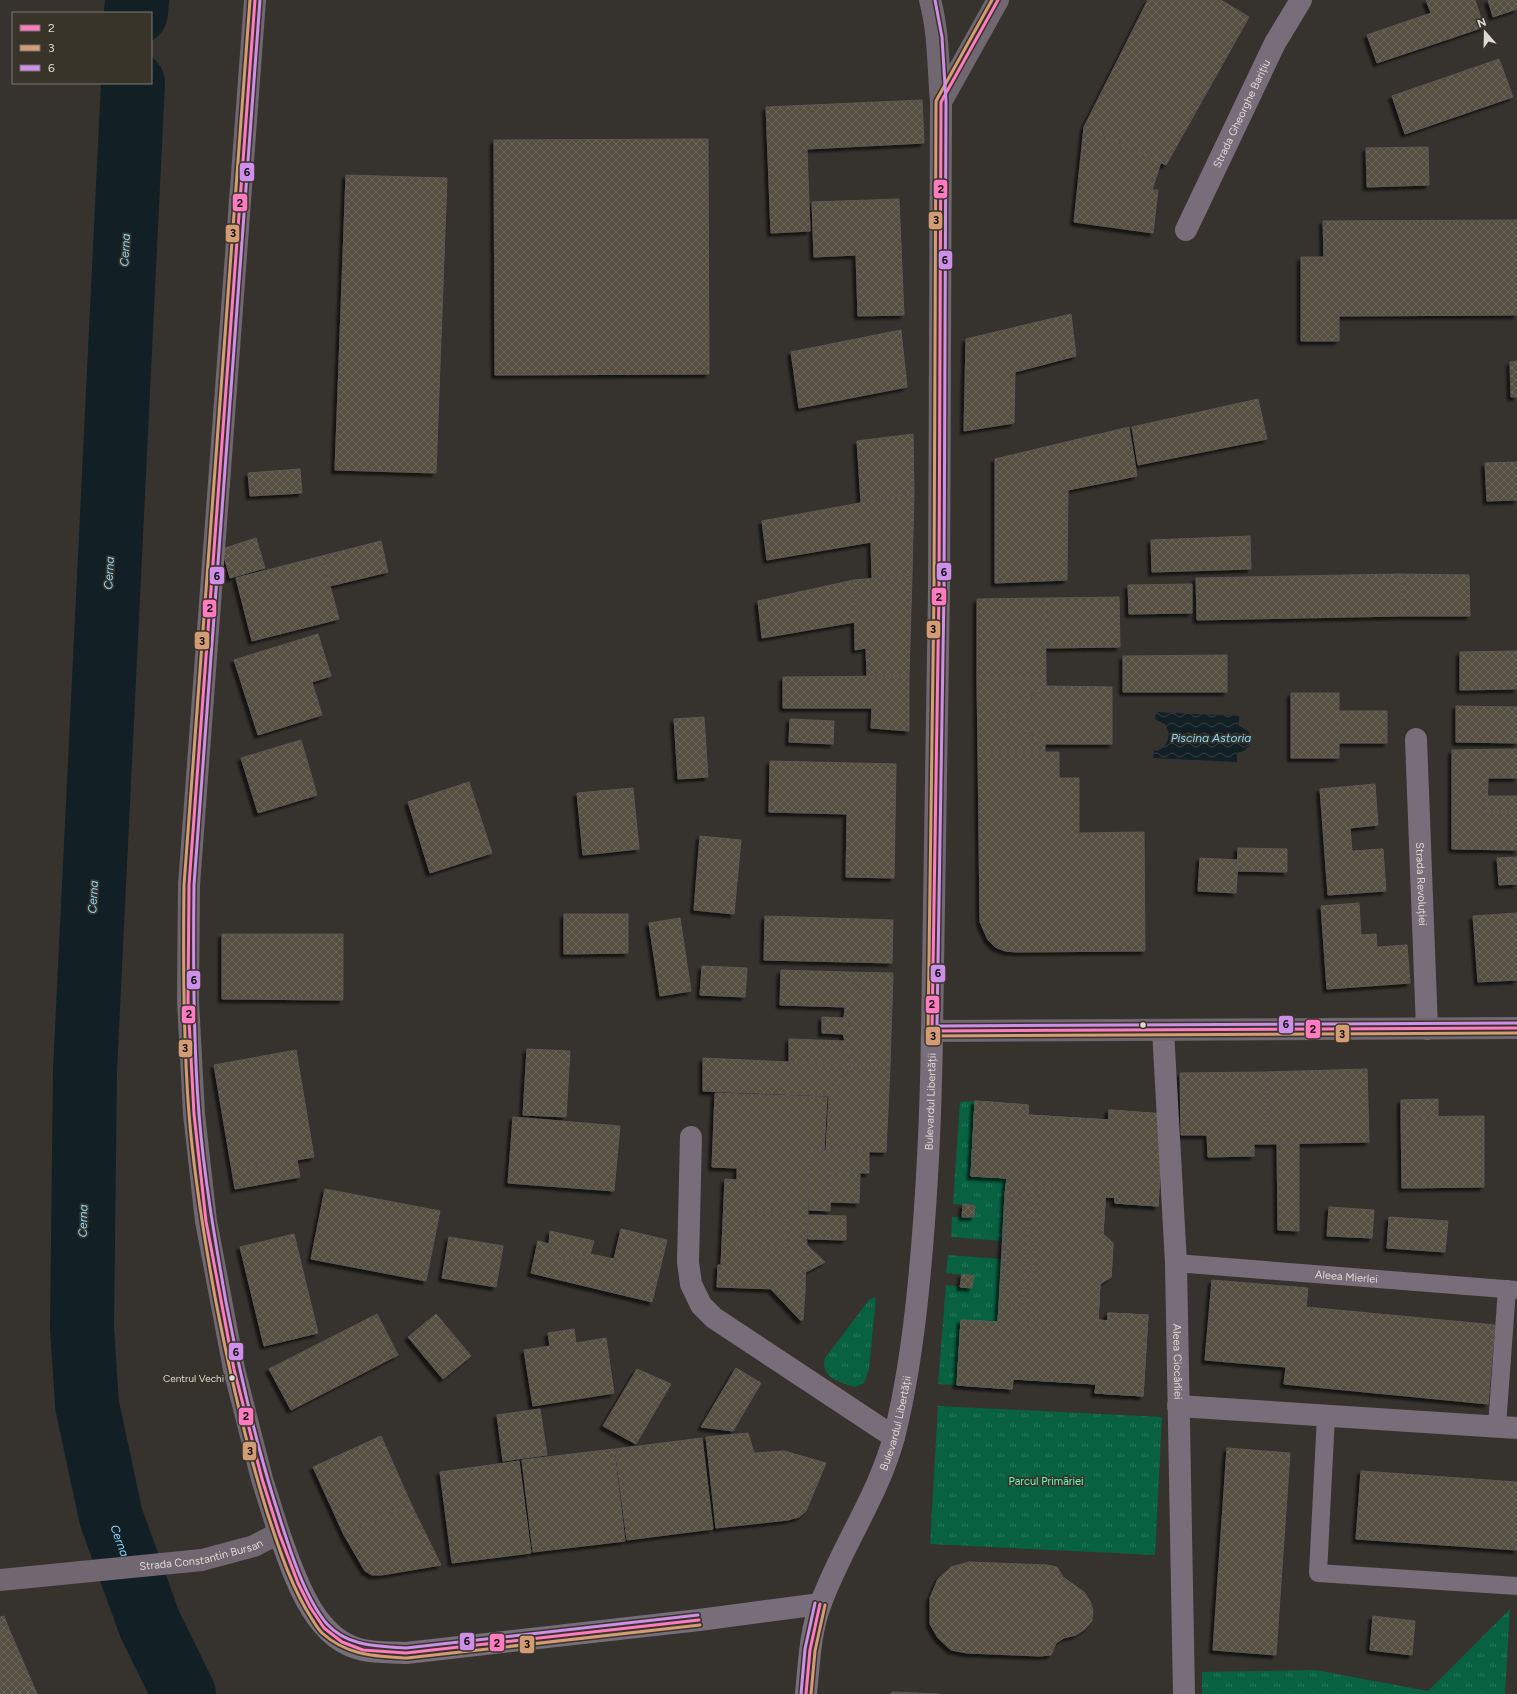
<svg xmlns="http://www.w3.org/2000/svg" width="1517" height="1694" font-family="Figtree,sans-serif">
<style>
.grass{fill:url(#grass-tufts)}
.water{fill:url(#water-waves)}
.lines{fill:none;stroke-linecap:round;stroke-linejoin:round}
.river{stroke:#122026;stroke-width:64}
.building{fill:url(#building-cross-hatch);stroke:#5a5854;filter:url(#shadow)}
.lane{stroke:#776e7a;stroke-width:18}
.street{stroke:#776e7a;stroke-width:22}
.secondary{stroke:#706770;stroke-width:22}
.bus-1-casing{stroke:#39342a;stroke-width:6}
.bus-2-casing{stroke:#39342a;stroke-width:6}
.bus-3-casing{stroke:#39342a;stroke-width:6}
.bus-1{stroke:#fe7ac1;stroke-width:3}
.bus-2{stroke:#d39c74;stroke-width:3}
.bus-3{stroke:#ce8fe9;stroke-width:3}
.bus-dot{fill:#dddad3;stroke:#39342a;stroke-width:1.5}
.labels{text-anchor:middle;stroke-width:3.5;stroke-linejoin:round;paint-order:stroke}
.bus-label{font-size:10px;fill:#dddad3;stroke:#39342a;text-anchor:end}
.street-label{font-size:11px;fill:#dddad3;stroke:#39342a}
.park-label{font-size:11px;fill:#65fbb8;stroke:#39342a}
.water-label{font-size:12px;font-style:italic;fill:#86d8fe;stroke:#39342a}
.line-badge{stroke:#39342a;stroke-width:1.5}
.pale-badge-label{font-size:11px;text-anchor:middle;font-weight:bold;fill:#111}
</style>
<defs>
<pattern id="grass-tufts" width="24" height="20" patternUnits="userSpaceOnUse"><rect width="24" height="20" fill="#086141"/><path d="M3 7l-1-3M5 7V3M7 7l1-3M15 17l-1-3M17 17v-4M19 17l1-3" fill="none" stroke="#2c775c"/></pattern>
<pattern id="water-waves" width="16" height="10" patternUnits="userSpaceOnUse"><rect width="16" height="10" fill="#122026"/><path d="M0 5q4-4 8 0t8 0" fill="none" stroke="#344045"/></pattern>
<pattern id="building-cross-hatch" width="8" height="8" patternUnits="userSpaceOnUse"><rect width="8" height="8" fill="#544f42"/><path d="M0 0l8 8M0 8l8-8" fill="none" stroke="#6c685c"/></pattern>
<filter id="shadow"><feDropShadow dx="-3.5" dy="3.5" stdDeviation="1" flood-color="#0009"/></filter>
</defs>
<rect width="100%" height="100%" fill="#36332e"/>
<!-- grass -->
<path class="grass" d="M975 1101 971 1175 1007 1178 1003 1241 951 1237 952 1217H974L975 1206 953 1204 960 1102Z
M948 1255 1002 1259 998 1322 961 1320 957 1385 938 1384 946 1285 972 1288 974 1276 946 1273Z
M874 1297 876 1298 869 1369 864 1383 855 1387C840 1382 820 1378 825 1358L869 1300Z
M938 1406 1162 1417 1155 1555 930 1544Z
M1510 1609 1505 1694H1202V1672L1315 1670 1428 1691Z"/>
<!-- water -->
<path class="water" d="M1156 712 1239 716V726L1248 731C1254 742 1249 751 1237 753V762L1153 758 1154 751C1168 750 1172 734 1165 724L1155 719Z"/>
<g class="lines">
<!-- river -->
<g class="river">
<path d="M136 13 137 0"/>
<path id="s1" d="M133 83 85 1070 82 1328 87 1405 111 1517 150 1625 184 1694"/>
</g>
</g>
<!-- building -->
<path class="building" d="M1148 0H1221L1249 17 1166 165 1084 127Z
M1426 0H1475L1484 27 1377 63 1367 35 1431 13Z
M1488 0H1517V9L1493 17Z
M1499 59 1513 97 1405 134 1392 96Z
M922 100 924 143 807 149 810 231 771 233 766 107Z
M1084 127 1161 162 1152 190H1158L1153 233 1074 222Z
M708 139 709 374 495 375 494 140Z
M1428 147 1429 185 1367 187 1366 148Z
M346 175 447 178 436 473 335 470Z
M899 199 904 315 858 316 856 255 814 257 812 202Z
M1517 220V315L1339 316V341H1301V257H1324L1323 221Z
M1071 314 1076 356 1015 372 1014 423 964 431 966 339Z
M901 330 907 387 799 408 791 352Z
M1517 361V397H1511L1510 362Z
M1258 399 1267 439 1138 465 1132 427Z
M1129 427 1137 476 1068 490 1067 580 995 583V459Z
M913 434 914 493 861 503 857 441Z
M1517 462V500L1487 501 1485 463Z
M300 469 302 493 250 496 248 473Z
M914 493 912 575 872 579 871 542 767 560 762 521Z
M1250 536 1251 569 1152 572 1151 540Z
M256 538 265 568 230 578 222 549Z
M381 541 388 572 330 586 322 556Z
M322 556 339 619 252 641 236 578Z
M1400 574 1401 616 1197 620 1196 578Z
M1400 574 1469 575 1470 616H1401Z
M912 575 909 676 867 677 866 648 855 650 854 580Z
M854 580 855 622 762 638 758 601Z
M1192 584V613L1129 614 1128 585Z
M1119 597 1120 647 1045 648V598Z
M1045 598 1046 679H977V599Z
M318 634 331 676 312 682 322 715 258 735 234 660Z
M1517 651V689L1460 690V652Z
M1227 655V692H1123V656Z
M909 676V731L871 728 872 708H783V677Z
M977 679H1046V686L1002 716 1045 744V752H978Z
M1046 686 1112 687V744H1045L1002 716Z
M1291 693H1339V758H1291Z
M1456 706 1517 707V743L1456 742Z
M1338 711H1387V743H1339Z
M704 717 708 777 678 779 674 719Z
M790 719 834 721 833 744 789 742Z
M301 740 317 795 258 813 241 758Z
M1517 749V778H1488L1487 812H1517V850L1452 849V750Z
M978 752H1059V778H1079V833L1144 832 1145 951 1016 952 1005 951 995 947 988 940 980 922Z
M770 761 896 764 894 878 846 877 847 814 769 812Z
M469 782 492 853 430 873 408 802Z
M1375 784 1378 825 1350 828 1352 851 1383 849 1386 891 1328 895 1320 789Z
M633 788 639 849 583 855 577 793Z
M1487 796H1517V812H1487Z
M700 836 741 840 734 914 694 910Z
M1238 848 1287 849V872L1237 871Z
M1517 857V884L1499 885 1497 858Z
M1200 858 1238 860 1236 893 1198 891Z
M1359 903 1361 935 1376 934 1377 947 1407 945 1410 983 1327 989 1321 906Z
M1517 913V980L1478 982 1473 916Z
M564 914H628V953L564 954Z
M765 916 893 920 892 963 764 960Z
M680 918 691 991 660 996 649 923Z
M222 934H343V1000L222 999Z
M702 966 747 968 745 997 700 995Z
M781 970 846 972 862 991 845 1007 780 1005Z
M846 972 893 973 890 1066H852L843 1034 851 1027 844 1018 845 1007 862 991Z
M822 1017 844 1018 851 1027 843 1034 822 1033Z
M789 1039 845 1041 852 1066 789 1062Z
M527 1049 570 1051 566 1117 523 1115Z
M296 1050 314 1157 232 1171 214 1065Z
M703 1058 789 1062 852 1066 829 1096 703 1091Z
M852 1066H890L886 1152 826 1151 829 1096Z
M1367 1069 1369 1142 1267 1144 1265 1072Z
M1265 1072 1267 1144H1254V1156L1208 1157 1207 1135H1181L1180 1073Z
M715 1093 827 1097 824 1151 810 1150 805 1290 717 1287 718 1265H721L725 1179 737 1180V1168L712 1167Z
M1438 1099V1117H1401V1100Z
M975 1101 1028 1105V1115L1109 1120V1110L1163 1114 1158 1206 1115 1203V1197H1105V1202L1103 1234 1113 1243 1111 1277 1100 1284 1098 1320 1108 1321V1313L1148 1315 1143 1396 1095 1393 1096 1384 1013 1379 1012 1389 957 1385 961 1320 998 1322 1007 1178 971 1176Z
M975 1101 1028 1105V1115L1109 1120V1110L1163 1114 1158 1206 1115 1203V1197H1105V1202L1103 1234 1113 1243 1111 1277 1100 1284 1098 1320 1108 1321V1313L1148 1315 1143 1396 1095 1393 1096 1384 1013 1379 1012 1389 957 1385 961 1320 998 1322 999 1305 1023 1307 1030 1195 1005 1194 1007 1178 971 1176Z
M975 1101 1028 1105V1115L1109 1120V1110L1163 1114 1158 1206 1115 1203V1197H1105V1202L1103 1234 1113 1243 1111 1277 1100 1284 1098 1320 1108 1321V1313L1148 1315 1143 1396 1095 1393 1096 1384 1013 1379 1012 1389 957 1385 961 1320 998 1322 999 1305 1030 1307 1037 1196 1005 1194 1007 1178 971 1176Z
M1484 1116V1187L1402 1188 1401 1117Z
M513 1117 620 1126 614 1191 508 1183Z
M1277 1143H1299V1231L1278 1230Z
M810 1150 869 1152V1173H831L830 1211 809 1210Z
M297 1160 300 1177 235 1189 232 1171Z
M831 1173 860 1174 859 1203 830 1202Z
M1029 1180 1054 1182V1188L1029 1187Z
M325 1189 440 1211 426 1281 311 1259Z
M1005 1194H1010L1003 1305H999Z
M1010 1194 1030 1195 1023 1307 1003 1305Z
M963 1204 975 1206 974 1217H962Z
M1329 1207 1374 1210 1372 1238 1327 1236Z
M739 1211 786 1213 784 1249 737 1246Z
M808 1215 846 1216V1240L808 1239Z
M1389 1217 1448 1221 1445 1252 1387 1248Z
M621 1229 667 1240 652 1302 531 1273 538 1241 549 1244 559 1261 590 1254 614 1259Z
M550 1231 594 1241 590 1254 559 1261 549 1244Z
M294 1234 318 1333 264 1346 240 1247Z
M449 1237 503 1246 496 1287 442 1278Z
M807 1245 825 1262 806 1272Z
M962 1274 974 1276 972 1288 960 1287Z
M1212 1280 1308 1288 1306 1307 1495 1325 1488 1404 1284 1384 1286 1367 1205 1360Z
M771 1289 805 1290 803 1320H800Z
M377 1314 398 1355 291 1410 269 1369Z
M436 1314 471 1356 443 1379 408 1337Z
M1025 1317 1051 1319 1050 1326 1025 1324Z
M574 1329 576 1343 606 1338 614 1393 533 1406 524 1350 550 1346 548 1333Z
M736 1368 761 1383 733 1431 701 1427Z
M637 1369 671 1384 636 1444 603 1426Z
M540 1409 547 1455 503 1461 497 1415Z
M748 1433 754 1453 784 1451 826 1463 806 1511 799 1517 788 1520 716 1528 706 1437Z
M381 1436 411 1504 344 1535 313 1467Z
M702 1438 713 1529 627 1540 615 1449Z
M1227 1448 1290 1453 1276 1655 1213 1650Z
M614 1449 625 1541 533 1552 522 1460Z
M519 1461 531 1553 452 1563 440 1472Z
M1361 1471 1517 1482V1550L1356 1539Z
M411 1504 441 1565 382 1575H372L365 1571 344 1535Z
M969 1562 1047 1565 1057 1567 1063 1577 1084 1592 1090 1601 1093 1610 1092 1621 1085 1629 1076 1635 1064 1638 1056 1643 1051 1655 1040 1656 967 1653 951 1650 938 1638 930 1624V1598L938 1579 951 1567Z
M4 1616 9 1629 0 1632V1617Z
M1373 1616 1415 1621 1412 1655 1370 1650Z
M9 1629 37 1694H0V1632Z
M893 1692 939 1694H890Z"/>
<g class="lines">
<!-- lane -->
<g class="lane">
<path id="s2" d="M1176 1263 1517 1290"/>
<path d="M1326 1416 1318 1573 1517 1586"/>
<path d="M1497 1426 1507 1289"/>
</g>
<!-- street -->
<g class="street">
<path id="s3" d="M1186 230 1275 43 1301 0"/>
<path id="s4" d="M1416 739 1427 1029"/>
<path id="s5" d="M1163 1030 1176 1263 1184 1694"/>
<path d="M691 1137 688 1262 691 1284 701 1305 714 1318 894 1437"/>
<path d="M1178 1406 1517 1428"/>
<path d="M279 1533C294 1574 313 1640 363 1650 377 1653 392 1652 406 1653L699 1620 820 1604"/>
<path id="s6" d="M806 1694C809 1664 810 1631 821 1603 842 1546 878 1496 894 1437 907 1386 914 1333 919 1281 927 1198 931 1114 932 1031"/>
</g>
<!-- secondary -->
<g class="secondary">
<path d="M930 0C939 33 938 68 941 102L939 591 932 1031 1517 1028"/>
<path d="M941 102 998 0"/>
<path id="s7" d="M0 1580 202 1560 254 1546 279 1533 262 1479 234 1369 206 1221 194 1114 188 1001 189 885 255 0"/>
</g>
<defs>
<path id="bus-1" d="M255 0 189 885 188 1001 194 1114 206 1221 234 1369 262 1479 279 1533 298 1583 310 1607 324 1628 342 1642 363 1650 406 1653 699 1620
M998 0 941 102 939 591 932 1031 1517 1028
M806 1694 810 1650 820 1604"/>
<path id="bus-2" d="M250 0 184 885C183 961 183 1037 189 1114 194 1175 204 1237 215 1297 229 1370 245 1441 267 1512 279 1548 291 1587 312 1619 315 1624 318 1629 322 1633 348 1656 374 1656 407 1658L700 1625
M992 0 936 101 934 591 928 1033 932 1036 1517 1033
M811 1694 815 1651 825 1605"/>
<path id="bus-3" d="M260 0 194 885C193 962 193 1038 199 1114 204 1177 215 1240 226 1302 239 1369 254 1435 274 1500 286 1537 302 1595 327 1624 348 1647 378 1646 406 1648L698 1615
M935 0 942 37 946 102 944 591 937 1026 1517 1023
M801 1694 805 1649 815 1603"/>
</defs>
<!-- bus-1 casing -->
<use href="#bus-1" class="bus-1-casing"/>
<!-- bus-2 casing -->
<use href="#bus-2" class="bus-2-casing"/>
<!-- bus-3 casing -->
<use href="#bus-3" class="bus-3-casing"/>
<!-- bus-1 -->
<use href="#bus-1" class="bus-1"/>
<!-- bus-2 -->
<use href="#bus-2" class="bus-2"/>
<!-- bus-3 -->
<use href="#bus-3" class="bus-3"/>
</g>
<!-- markers -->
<g class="bus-dot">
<circle cx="1143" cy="1025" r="3.5"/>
<circle cx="232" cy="1378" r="3.5"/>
</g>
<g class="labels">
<!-- bus labels -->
<g class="bus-label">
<text x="224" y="1382">Centrul Vechi</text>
</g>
<!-- street labels -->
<g class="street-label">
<text dy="4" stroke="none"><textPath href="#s3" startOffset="129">Strada Gheorghe Barițiu</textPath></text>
<text dy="4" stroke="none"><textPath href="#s4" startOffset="145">Strada Revoluției</textPath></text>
<text dy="4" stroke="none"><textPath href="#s6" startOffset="612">Bulevardul Libertății</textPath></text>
<text dy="4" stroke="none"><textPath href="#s2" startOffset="171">Aleea Mierlei</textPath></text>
<text dy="4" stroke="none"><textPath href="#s5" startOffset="332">Aleea Ciocârliei</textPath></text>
<text dy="4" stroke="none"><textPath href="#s6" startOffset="288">Bulevardul Libertății</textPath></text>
<text dy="4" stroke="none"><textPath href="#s7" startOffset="203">Strada Constantin Bursan</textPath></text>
</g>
<!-- park labels -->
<g class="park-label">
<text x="1046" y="1485">Parcul Primăriei</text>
</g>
<!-- water labels -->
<g class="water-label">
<text transform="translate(125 250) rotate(-87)" y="4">Cerna</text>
<text transform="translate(109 573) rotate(-87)" y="4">Cerna</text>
<text x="1211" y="742">Piscina Astoria</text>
<text transform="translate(93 897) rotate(-87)" y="4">Cerna</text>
<text transform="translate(83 1221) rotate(-89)" y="4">Cerna</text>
<text dy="4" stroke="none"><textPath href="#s1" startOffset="1463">Cerna</textPath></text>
</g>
</g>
<g class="line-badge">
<rect x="239" y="162" width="16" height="20" rx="4" fill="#ce8fe9"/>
<rect x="933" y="179" width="15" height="20" rx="4" fill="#fe7ac1"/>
<rect x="232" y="193" width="16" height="19" rx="4" fill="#fe7ac1"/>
<rect x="928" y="211" width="15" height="19" rx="4" fill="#d39c74"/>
<rect x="225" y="224" width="15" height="19" rx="4" fill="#d39c74"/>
<rect x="938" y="250" width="15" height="20" rx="4" fill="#ce8fe9"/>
<rect x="936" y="562" width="16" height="19" rx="4" fill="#ce8fe9"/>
<rect x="209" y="566" width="16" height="19" rx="4" fill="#ce8fe9"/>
<rect x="931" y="587" width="16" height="19" rx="4" fill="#fe7ac1"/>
<rect x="202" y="599" width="15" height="19" rx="4" fill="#fe7ac1"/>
<rect x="926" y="620" width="15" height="19" rx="4" fill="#d39c74"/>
<rect x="194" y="631" width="16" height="19" rx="4" fill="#d39c74"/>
<rect x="930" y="964" width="16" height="19" rx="4" fill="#ce8fe9"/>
<rect x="186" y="970" width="15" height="20" rx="4" fill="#ce8fe9"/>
<rect x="925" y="995" width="15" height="19" rx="4" fill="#fe7ac1"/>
<rect x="181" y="1005" width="15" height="19" rx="4" fill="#fe7ac1"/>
<rect x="1278" y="1015" width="16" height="19" rx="4" fill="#ce8fe9"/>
<rect x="1305" y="1019" width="16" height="20" rx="4" fill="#fe7ac1"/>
<rect x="1335" y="1024" width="15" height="19" rx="4" fill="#d39c74"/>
<rect x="925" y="1026" width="16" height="20" rx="4" fill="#d39c74"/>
<rect x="178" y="1039" width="15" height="19" rx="4" fill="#d39c74"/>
<rect x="228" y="1342" width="16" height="19" rx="4" fill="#ce8fe9"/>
<rect x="238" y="1407" width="16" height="19" rx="4" fill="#fe7ac1"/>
<rect x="242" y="1441" width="15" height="20" rx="4" fill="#d39c74"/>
<rect x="459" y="1632" width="16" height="19" rx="4" fill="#ce8fe9"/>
<rect x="489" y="1633" width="16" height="19" rx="4" fill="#fe7ac1"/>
<rect x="519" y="1635" width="16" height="19" rx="4" fill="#d39c74"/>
</g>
<g class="pale-badge-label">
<text x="247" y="176">6</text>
<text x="941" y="193">2</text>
<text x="240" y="207">2</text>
<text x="936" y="224">3</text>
<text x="233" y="237">3</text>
<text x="945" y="264">6</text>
<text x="944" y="576">6</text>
<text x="217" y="580">6</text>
<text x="939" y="601">2</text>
<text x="210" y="612">2</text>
<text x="933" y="633">3</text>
<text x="202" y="645">3</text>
<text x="938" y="977">6</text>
<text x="194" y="984">6</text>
<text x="932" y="1008">2</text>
<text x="189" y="1018">2</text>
<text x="1286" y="1028">6</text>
<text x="1313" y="1033">2</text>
<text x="1342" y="1038">3</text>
<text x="933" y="1040">3</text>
<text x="185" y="1052">3</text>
<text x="236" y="1356">6</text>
<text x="246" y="1420">2</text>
<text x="250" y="1455">3</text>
<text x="467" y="1645">6</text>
<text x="497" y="1647">2</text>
<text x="527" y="1648">3</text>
</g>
<!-- legend -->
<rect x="12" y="12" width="140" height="72" fill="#39342a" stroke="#7b766e"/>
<rect x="20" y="25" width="20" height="6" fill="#fe7ac1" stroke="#7b766e"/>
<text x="48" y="32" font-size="12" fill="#dddad3">2</text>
<rect x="20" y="45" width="20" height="6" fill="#d39c74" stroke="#7b766e"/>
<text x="48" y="52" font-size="12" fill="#dddad3">3</text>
<rect x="20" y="65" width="20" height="6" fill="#ce8fe9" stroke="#7b766e"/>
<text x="48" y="72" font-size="12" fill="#dddad3">6</text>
<!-- north arrow -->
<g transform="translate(1485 32) rotate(340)" stroke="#39342a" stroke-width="3" paint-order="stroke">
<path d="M0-3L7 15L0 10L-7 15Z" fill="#dddad3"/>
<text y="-6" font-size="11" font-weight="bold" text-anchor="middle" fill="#dddad3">N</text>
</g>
</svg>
